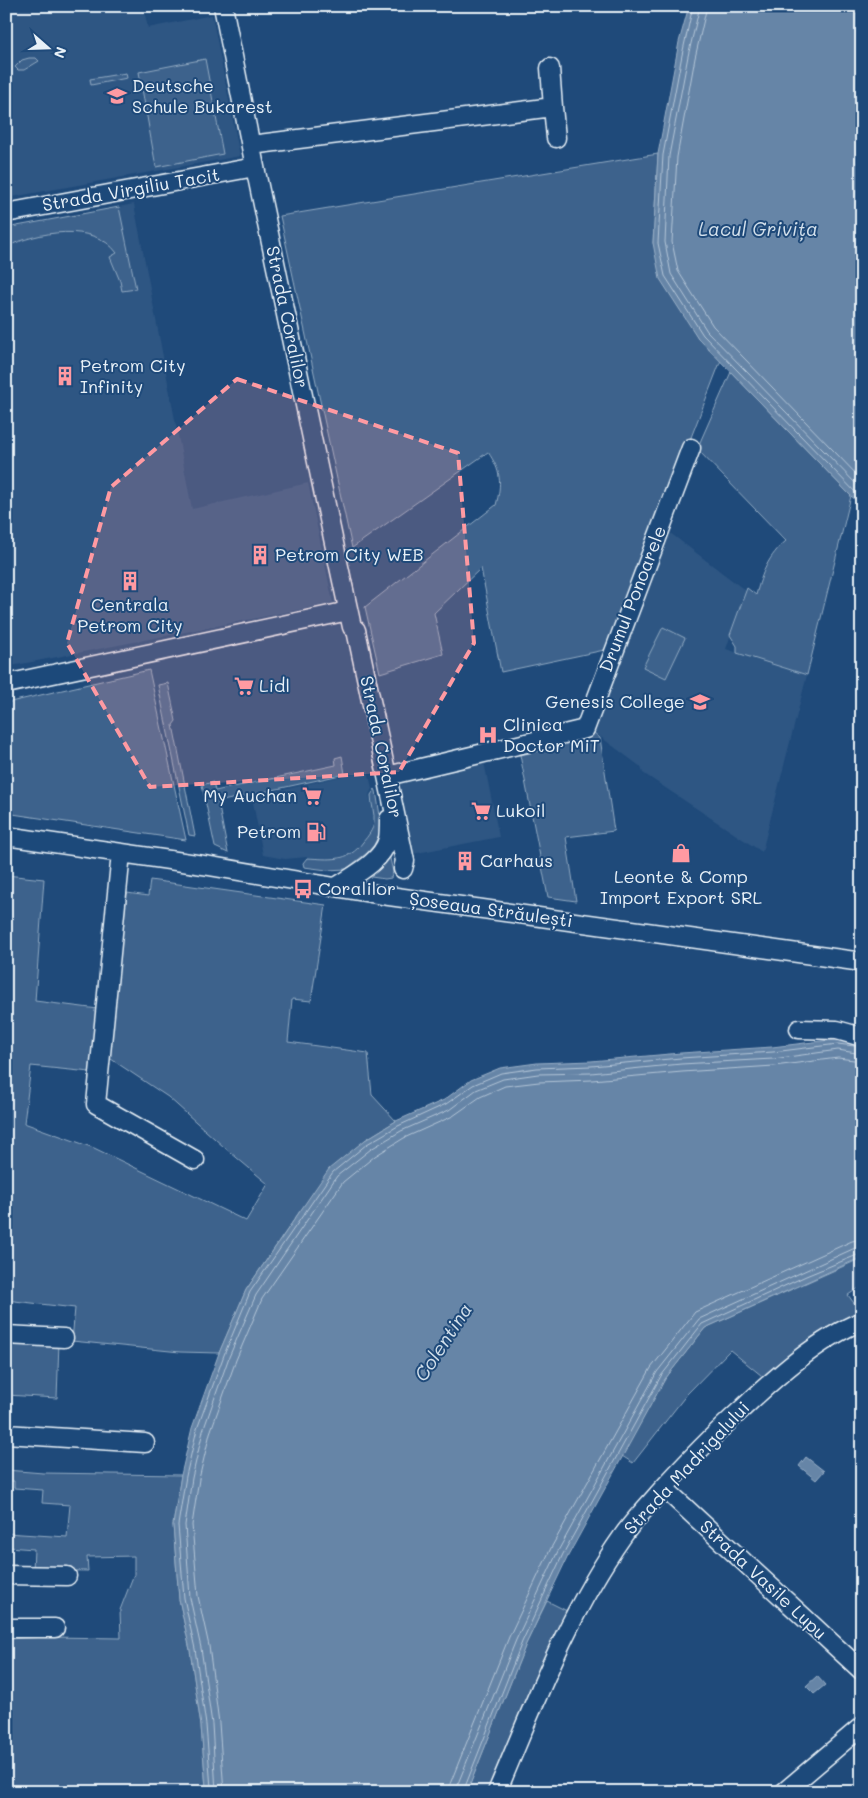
<svg xmlns="http://www.w3.org/2000/svg" width="868" height="1798" font-family="Mali,sans-serif">
<style>
.built{fill:#2e5683}
.green{fill:#3c628c;stroke:#92aac2}
.water{fill:#6685a7;stroke:#9ab0c7}
.lines{fill:none;stroke-linecap:round;stroke-linejoin:round}
.shore{stroke:#b4c6d8;stroke-width:1}
.minor-casing{stroke:#e8f1f8;stroke-width:21}
.minor{stroke:#1f4a7a;stroke-width:18}
.marked{fill:#ff9aa2;fill-opacity:0.2;stroke:#ff9aa2;stroke-width:4;stroke-dasharray:10 6;stroke-linejoin:round}
.labels{text-anchor:middle;stroke-width:4;stroke-linejoin:round;paint-order:stroke}
.poi-label{font-size:18px;fill:#e8f1f8;stroke:#1f4a7a;text-anchor:start}
.street-label{font-size:18px;fill:#e8f1f8;stroke:#1f4a7a}
.water-label{font-size:19px;font-style:italic;fill:#d4e1ec;stroke:#1f4a7a}
</style>
<rect width="100%" height="100%" fill="#1f4a7a"/>
<filter id="ink" filterUnits="userSpaceOnUse"><feTurbulence type="fractalNoise" baseFrequency=".02" numOctaves="2"/><feDisplacementMap in="SourceGraphic" scale="10" xChannelSelector="R" yChannelSelector="G"/><feConvolveMatrix kernelMatrix="1 2 1 2 8 2 1 2 1" color-interpolation-filters="sRGB"/></filter>
<g filter="url(#ink)">
<!-- built -->
<path class="built" d="M6 6H143L148 28 212 15 240 156 6 198Z
M134 204 192 509 308 483 333 603 6 667V228Z
M665 529 746 591 726 649 807 675 762 852 643 773 641 767 590 729Z
M484 762 499 837 412 854 397 781Z
M368 770 372 789 369 795 373 811V823L369 834 359 847 347 855 338 859H323L307 857 285 859 263 855 252 797Z"/>
<!-- green -->
<path class="green" d="M29 58H36L39 61 24 70H18L15 67 22 60Z
M205 59 223 154 156 167 139 72Z
M126 73 127 78 91 85 90 79Z
M658 154 653 243 698 338 721 360 609 649 501 672 481 568 434 613 443 654 380 673 365 607 496 505C502 483 501 471 488 452L352 548 280 216Z
M119 207 136 289 122 291 120 281 110 257 117 253C94 221 37 232 6 247V228Z
M731 372 851 496 807 675 737 653V646L730 635 747 588 756 595C762 573 768 556 786 541L697 449Z
M663 627 685 638 666 678 643 667Z
M149 670 186 840 6 813V703Z
M168 683 176 721 173 725 195 836 189 835 158 685Z
M593 732 600 738 614 831 566 837 576 901 548 897 520 755 549 749 548 743Z
M342 756 345 774 218 802 228 853 215 847 202 785 213 782 215 791 336 765 335 758Z
M375 789 376 791 382 828 374 845 367 853 346 869 327 870 304 867 303 863 307 858C329 859 348 863 363 842 368 836 373 830 374 822 375 813 371 804 371 795Z
M389 854 393 872 391 878 385 879 364 876Z
M6 875 44 879 35 1001 98 1009 90 1072 31 1066 24 1123 94 1148 246 1221 268 1184 224 1147 168 1097 108 1057 127 893 148 896 150 880 326 905 311 1001 292 999 288 1042 368 1053 372 1095 396 1121 365 1140 300 1211 246 1290 219 1353 180 1352 72 1341 75 1308 6 1300Z
M862 1258V1286L848 1295 862 1314 767 1380 730 1350 687 1394 633 1463 622 1456 665 1379 705 1328Z
M6 1339 59 1342 57 1398 6 1395Z
M6 1470 43 1473 181 1475 173 1525 179 1599 190 1650 201 1726 206 1788 204 1792H6V1639L49 1637 121 1638 120 1610 134 1574V1556L87 1557 88 1571 33 1570 34 1549 8 1547 6 1545V1533L67 1537 70 1505 42 1503 43 1490 14 1488V1481H6Z
M547 1601 567 1611 488 1792H467L526 1644Z"/>
<!-- water -->
<path class="water" d="M689 6H862V505L851 496 698 338 660 279 653 243 658 154 679 42Z
M838 1039 862 1043V1257L705 1328 665 1379 568 1556 526 1644 467 1792H204L206 1788 201 1726 190 1650 179 1599 173 1525 181 1475 192 1428 219 1353 246 1290 329 1169 365 1140 396 1121 444 1100 471 1080 500 1068 537 1063 591 1061 681 1053 772 1047Z
M806 1457 824 1471 816 1480 799 1466Z
M817 1676 825 1685 814 1694 806 1686Z"/>
<g class="lines">
<!-- shore -->
<path class="shore" d="M693 6 682 55 663 155 658 243 665 276 703 335 862 499
M700 6 688 56 669 156 665 242 671 274 707 331 862 490
M707 6 695 58 677 157 672 242 678 271 713 326 862 480
M210 1792 211 1788 206 1725 195 1649 184 1598 178 1525 186 1476 197 1429 224 1355 250 1292 333 1172 367 1144 398 1126 446 1104 473 1085 501 1073 537 1068 591 1066 681 1058 773 1052 838 1044 862 1047
M216 1792 212 1724 201 1648 190 1598 185 1525 192 1478 203 1431 229 1357 256 1295 337 1176 371 1149 401 1131 449 1110 476 1090 503 1079 538 1074 591 1073 681 1064 773 1059 838 1050 862 1054
M224 1792 219 1723 209 1646 198 1596 192 1525 199 1479 210 1433 236 1360 262 1299 343 1182 375 1156 404 1138 453 1116 480 1097 505 1086 539 1082 592 1080 682 1072 774 1066 838 1058 862 1061
M449 1792 450 1784 509 1637 551 1548 651 1368 695 1312 852 1241 862 1239
M457 1792V1786L516 1640 558 1551 657 1372 699 1319 855 1248 862 1247
M463 1792 522 1642 563 1554 661 1376 702 1324 806 1276 862 1253"/>
<defs>
<path id="minor" d="M223 6 255 167 338 562 352 627 356 630 405 861 403 869
M550 68 553 107
M251 145 553 107 556 138
M6 213 255 167
M6 684 339 613 348 609
M387 776 585 729 691 448
M6 836 210 866 382 895 862 962
M121 853 96 1104 195 1160
M336 887C354 875 382 862 388 839 389 833 389 825 389 819
M799 1029 837 1030 862 1037
M6 1335 64 1338
M6 1434 145 1443
M664 1488 862 1671
M6 1575 67 1576
M6 1628H55
M497 1792C534 1705 567 1615 622 1537 632 1522 646 1508 658 1494 685 1464 713 1435 743 1408 777 1376 818 1339 862 1321
M784 1792 862 1726"/>
</defs>
<!-- minor casing -->
<use href="#minor" class="minor-casing"/>
<!-- minor -->
<use href="#minor" class="minor"/>
</g>
</g>
<!-- marked area -->
<path class="marked" d="M237 379 458 453 474 643 399 772 150 787 67 643 111 487Z"/>
<!-- icons -->
<defs>
<symbol id="school-bare" viewBox="-9 -9 18 18"><path d="M0-5L7-2L0 1L-7-2ZM-4 1L0 2.5L4 1V4Q0 6-4 4Z" fill="#ff9aa2" stroke="#1f4a7a" stroke-width="2.5" paint-order="stroke"/></symbol>
<symbol id="building-bare" viewBox="-9 -9 18 18"><path d="M-4-6H4V6H1V3H-1V6H-4ZM-2.5-4.3h1.7v1.8h-1.7ZM.8-4.3h1.7v1.8H.8ZM-2.5-1h1.7V.8h-1.7ZM.8-1h1.7V.8H.8Z" fill="#ff9aa2" stroke="#1f4a7a" stroke-width="2.5" paint-order="stroke"/></symbol>
<symbol id="supermarket-bare" viewBox="-9 -9 18 18"><path d="M-6-5.5h2.5l.6 2H6L4.5 2H-2.5L-4.4-4H-6ZM-1.5 3.2a1.3 1.3 0 1 0 .1 0ZM3 3.2a1.3 1.3 0 1 0 .1 0Z" fill="#ff9aa2" stroke="#1f4a7a" stroke-width="2.5" paint-order="stroke"/></symbol>
<symbol id="hospital-bare" viewBox="-9 -9 18 18"><path d="M-5-5h3v3.5h4V-5h3V5h-3V1.5h-4V5h-3Z" fill="#ff9aa2" stroke="#1f4a7a" stroke-width="2.5" paint-order="stroke"/></symbol>
<symbol id="fuel-bare" viewBox="-9 -9 18 18"><path d="M-5.5-6h7V0h2V4h1.3V-2.5L3-4.5l.8-.8L6-3V5H2.5V1h-1V6h-7ZM-4.2-4.7v3.2H.2V-4.7Z" fill="#ff9aa2" stroke="#1f4a7a" stroke-width="2.5" paint-order="stroke"/></symbol>
<symbol id="shop-bare" viewBox="-9 -9 18 18"><path d="M-5-2.5h2.3a2.7 3.5 0 0 1 5.4 0H5L5.5 6h-11ZM-1.5-2.5h3a1.5 2.3 0 0 0-3 0Z" fill="#ff9aa2" stroke="#1f4a7a" stroke-width="2.5" paint-order="stroke"/></symbol>
<symbol id="bus-bare" viewBox="-9 -9 18 18"><path d="M-5-6H5V4H4V6H2V4H-2V6H-4V4H-5ZM-3.5-4V0h7V-4ZM-3.5 1.2v1.5H-2V1.2ZM2 1.2v1.5H3.5V1.2Z" fill="#ff9aa2" stroke="#1f4a7a" stroke-width="2.5" paint-order="stroke"/></symbol>
</defs>
<g fill-rule="evenodd">
<use href="#school-bare" x="103" y="82" width="28" height="28"/>
<use href="#building-bare" x="51" y="362" width="28" height="28"/>
<use href="#building-bare" x="246" y="541" width="28" height="28"/>
<use href="#building-bare" x="116" y="567" width="28" height="28"/>
<use href="#supermarket-bare" x="230" y="672" width="28" height="28"/>
<use href="#school-bare" x="686" y="688" width="28" height="28"/>
<use href="#hospital-bare" x="474" y="721" width="28" height="28"/>
<use href="#supermarket-bare" x="298" y="782" width="28" height="28"/>
<use href="#supermarket-bare" x="467" y="797" width="28" height="28"/>
<use href="#fuel-bare" x="302" y="818" width="28" height="28"/>
<use href="#shop-bare" x="667" y="839" width="28" height="28"/>
<use href="#building-bare" x="451" y="847" width="28" height="28"/>
<use href="#bus-bare" x="289" y="875" width="28" height="28"/>
</g>
<g class="labels">
<!-- poi labels -->
<g class="poi-label">
<text x="132" y="92">Deutsche<tspan x="132" dy="21">Schule Bukarest</tspan></text>
<text x="80" y="372">Petrom City<tspan x="80" dy="21">Infinity</tspan></text>
<text x="275" y="561">Petrom City WEB</text>
<text x="130" y="611" text-anchor="middle">Centrala<tspan x="130" dy="21">Petrom City</tspan></text>
<text x="259" y="692">Lidl</text>
<text x="685" y="708" text-anchor="end">Genesis College</text>
<text x="503" y="731">Clinica<tspan x="503" dy="21">Doctor MiT</tspan></text>
<text x="297" y="802" text-anchor="end">My Auchan</text>
<text x="496" y="817">Lukoil</text>
<text x="301" y="838" text-anchor="end">Petrom</text>
<text x="480" y="867">Carhaus</text>
<text x="681" y="883" text-anchor="middle">Leonte &amp; Comp<tspan x="681" dy="21">Import Export SRL</tspan></text>
<text x="318" y="895">Coralilor</text>
</g>
<!-- street labels -->
<g class="street-label">
<text transform="translate(131 190) rotate(-10)" y="6">Strada Virgiliu Tacit</text>
<text transform="translate(287 317) rotate(78)" y="6">Strada Coralilor</text>
<text transform="translate(633 599) rotate(-69)" y="6">Drumul Ponoarele</text>
<text transform="translate(381 747) rotate(78)" y="6">Strada Coralilor</text>
<text transform="translate(491 910) rotate(8)" y="6">Șoseaua Străulești</text>
<text transform="translate(687 1468) rotate(-47)" y="6">Strada Madrigalului</text>
<text transform="translate(763 1580) rotate(43)" y="6">Strada Vasile Lupu</text>
</g>
<!-- water labels -->
<g class="water-label">
<text x="758" y="236">Lacul Grivița</text>
<text transform="translate(443 1342) rotate(-57)" y="7">Colentina</text>
</g>
</g>
<!-- margin -->
<rect width="868" height="1798" fill="none" stroke="#1f4a7a" stroke-width="25"/>
<rect x="12" y="12" width="843" height="1773" fill="none" stroke="#e8f1f8" stroke-width="2" filter="url(#ink)"/>
<!-- north arrow -->
<g transform="translate(48 48) rotate(110)" stroke="#1f4a7a" stroke-width="4" paint-order="stroke">
<path d="M0-4L9 19L0 12L-9 19Z" fill="#e8f1f8"/>
<text y="-8" font-size="14" font-weight="bold" text-anchor="middle" fill="#e8f1f8">N</text>
</g>
</svg>
